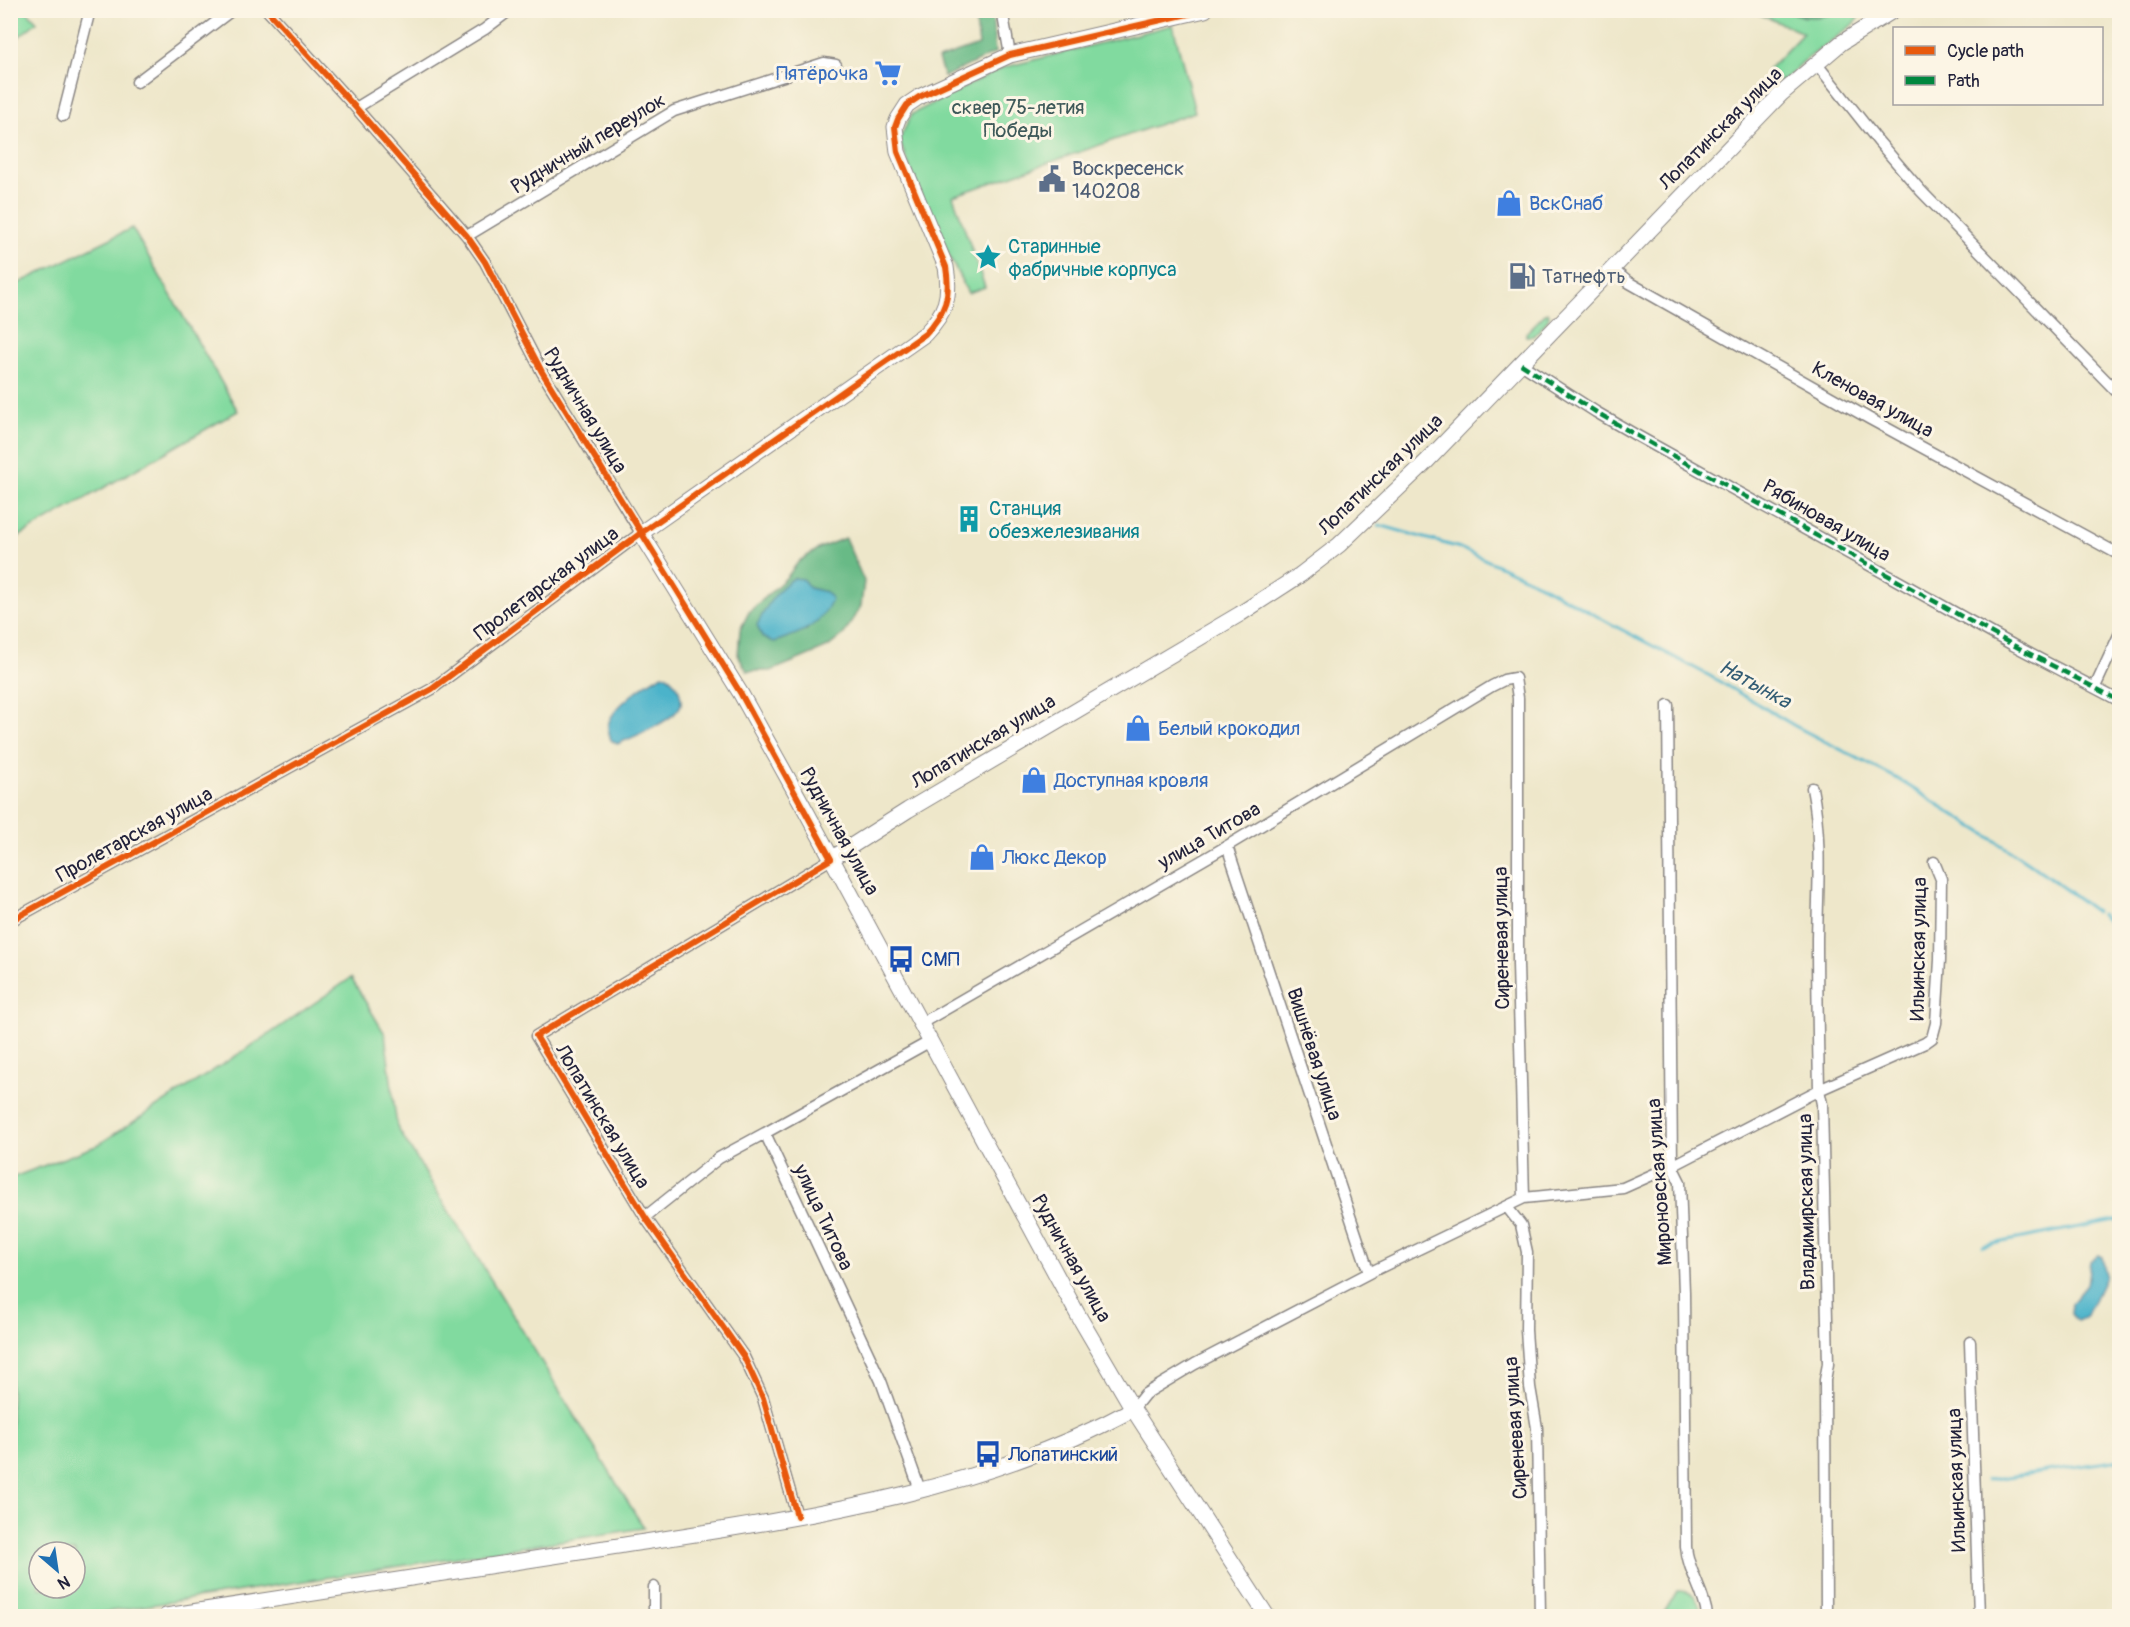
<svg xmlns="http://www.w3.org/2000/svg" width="2130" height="1627" font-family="Pangolin,sans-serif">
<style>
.green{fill:#81da9f;stroke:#527e6d;stroke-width:1.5;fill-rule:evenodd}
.forest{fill:#68ba86;stroke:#456e60;stroke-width:1.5;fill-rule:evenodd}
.water{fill:#4bb3ca;stroke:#366a82;stroke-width:1.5}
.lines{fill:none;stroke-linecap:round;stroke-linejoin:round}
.stream{stroke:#4bb3ca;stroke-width:3}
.street-casing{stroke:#888482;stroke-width:13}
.secondary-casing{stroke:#888482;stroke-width:17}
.street{stroke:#fff;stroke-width:10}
.secondary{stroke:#fff;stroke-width:15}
.quiet{stroke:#00873e;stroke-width:4.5;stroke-dasharray:9 4.5;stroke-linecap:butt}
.cycleway-casing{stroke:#fcf5e5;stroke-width:10}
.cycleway{stroke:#e8590c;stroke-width:6}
.labels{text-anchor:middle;stroke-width:6;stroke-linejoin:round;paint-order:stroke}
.shop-label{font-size:20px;fill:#366cbe;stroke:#fcf5e5;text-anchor:start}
.park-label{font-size:20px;fill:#3e5959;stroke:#fcf5e5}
.street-label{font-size:20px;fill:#22223b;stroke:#fcf5e5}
.service-label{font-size:20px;fill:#4e5e75;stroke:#fcf5e5;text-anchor:start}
.culture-label{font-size:20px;fill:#0d838f;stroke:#fcf5e5;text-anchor:start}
.transit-label{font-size:20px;fill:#164399;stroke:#fcf5e5;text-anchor:start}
.water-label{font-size:21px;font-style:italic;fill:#325c74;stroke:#fcf5e5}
</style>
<rect width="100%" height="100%" fill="#fcf5e5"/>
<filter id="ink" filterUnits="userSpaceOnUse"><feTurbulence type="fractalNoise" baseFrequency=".0167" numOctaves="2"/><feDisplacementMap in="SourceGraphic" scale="12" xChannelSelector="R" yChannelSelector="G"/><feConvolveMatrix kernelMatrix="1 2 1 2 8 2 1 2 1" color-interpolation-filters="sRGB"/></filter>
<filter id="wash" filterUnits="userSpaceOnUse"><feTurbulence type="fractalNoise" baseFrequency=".008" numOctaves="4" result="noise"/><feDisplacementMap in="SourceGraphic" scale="24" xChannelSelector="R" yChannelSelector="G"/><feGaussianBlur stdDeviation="1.35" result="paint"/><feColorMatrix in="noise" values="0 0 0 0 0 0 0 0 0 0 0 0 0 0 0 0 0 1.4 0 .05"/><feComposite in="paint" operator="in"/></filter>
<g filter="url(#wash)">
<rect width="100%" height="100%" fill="#eee7ca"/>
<!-- green -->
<path class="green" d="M11 10 27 11 37 22 11 43Z
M1752 11H1785L1805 17 1833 13 1836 11H1862L1855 23 1804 61 1782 82 1768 72 1769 69 1803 33Z
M1173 25 1195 112 953 196 985 287 968 293 930 219 899 140 912 114 1002 68Z
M132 228 238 411 11 541V287Z
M1547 312 1549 314 1548 320 1533 336H1526V333Z
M351 978 385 1034 397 1127 644 1528 80 1616H11V1178L96 1146 259 1041ZM39 1552H75V1588H39Z
M1677 1591C1695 1590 1699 1600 1702 1616H1662Z"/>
<!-- forest -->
<path class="forest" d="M964 11H992L995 53 944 77 938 59 979 45 975 17Z
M1785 11H1836C1819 21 1803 16 1785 11Z
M845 538 864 581 861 606 844 634 828 647 800 659 771 671H747L738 655 740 630 749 612 787 577 799 561 820 548ZM809 588 826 592 806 631Z"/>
<!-- water -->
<path class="water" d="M794 578 803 579 809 588 826 592 832 599C820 627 802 633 774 642L762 637 757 625C766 607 776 589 794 578Z
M663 674C669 676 677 684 679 690 680 694 682 701 681 704 677 720 631 738 617 744L611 740C610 736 608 731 608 726 610 708 647 682 663 674Z
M2098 1255 2102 1257 2106 1275 2086 1317 2077 1321 2071 1314 2072 1303 2087 1285 2090 1261Z"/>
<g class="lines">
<!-- stream -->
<path class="stream" d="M1379 525 1460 548 1539 584 1613 625 1710 676 1795 726 1896 778 1985 834 2042 872 2096 912
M2101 915 2120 931
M1982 1246 2120 1219
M1987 1480 2120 1460"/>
</g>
</g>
<g filter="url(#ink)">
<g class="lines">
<defs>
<path id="street" d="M1002 10 1010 55
M1816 63 1878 141 1921 191 2120 395
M137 82 232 10
M356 108 485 29 510 10
M63 116 90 10
M467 236 674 111 824 63 836 65
M1612 269 1628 282 1870 419 2120 555
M1521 364 1596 412 1634 434 2013 645 2120 701
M2095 687 2120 633
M1668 705 1672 1166 1680 1182 1684 1292 1686 1547C1688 1572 1705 1592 1707 1616
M1812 788C1822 837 1818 888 1817 938 1817 989 1818 1039 1819 1090L1822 1104 1828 1364 1825 1380 1826 1616
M1227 846 1369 1273
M10 921 432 689 641 533 542 372 485 262 467 236 356 108 267 10
M920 1024 1227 846 1492 686 1504 680 1515 678 1518 698V964L1524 1198
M1507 1207 1521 1225 1527 1252 1526 1330 1530 1387 1537 1428 1540 1616
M645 1217 719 1158 765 1133
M1970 1342 1979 1616
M1133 1409 1145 1394 1195 1364 1369 1273 1524 1198 1623 1188 1672 1166 1819 1090 1925 1043 1932 1038 1936 1023 1940 960 1941 879 1934 862
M920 1490 881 1381 765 1133 929 1042
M797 1516 763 1398 744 1357 645 1217 536 1036 831 859
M654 1616V1587"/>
<path id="secondary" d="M1205 10 1010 55 919 97 907 105 898 119 895 127 898 152 946 267C951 297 946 312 925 334L641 533 741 694 806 811 1078 1315 1133 1409 1267 1616
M831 859 908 810 1240 614 1300 575 1339 545 1426 462 1781 94 1841 43 1894 10
M166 1616C313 1594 459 1571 605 1548 783 1520 973 1497 1133 1409"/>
</defs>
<!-- street casing -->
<use href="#street" class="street-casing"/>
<!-- secondary casing -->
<use href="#secondary" class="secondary-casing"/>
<!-- street -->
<use href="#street" class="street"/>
<!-- secondary -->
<use href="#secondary" class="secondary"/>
<!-- quiet -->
<path class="quiet" d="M1521 364 1596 412 1634 434 2013 645 2120 701"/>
<defs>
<path id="cycleway" d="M267 10 356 108 467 236 485 262 542 372 741 694 831 859 536 1036 645 1217 744 1357 763 1398 797 1516
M10 921 432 689 641 533 925 334C946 312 951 297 946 267L898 152 895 127 898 119 907 105 919 97 1010 55 1205 10"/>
</defs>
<!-- cycleway casing -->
<use href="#cycleway" class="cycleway-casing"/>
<!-- cycleway -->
<use href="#cycleway" class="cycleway"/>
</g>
</g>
<!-- icons -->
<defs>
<symbol id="supermarket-bare" viewBox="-9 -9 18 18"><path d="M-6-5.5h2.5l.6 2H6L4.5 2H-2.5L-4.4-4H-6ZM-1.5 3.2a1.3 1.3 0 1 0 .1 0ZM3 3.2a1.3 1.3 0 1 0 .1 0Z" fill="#3f7fe0" stroke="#fcf5e5" stroke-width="2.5" paint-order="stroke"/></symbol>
<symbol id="civic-bare" viewBox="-9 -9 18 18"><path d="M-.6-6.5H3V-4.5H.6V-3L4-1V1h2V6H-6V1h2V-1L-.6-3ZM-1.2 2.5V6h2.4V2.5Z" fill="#5c6f8a" stroke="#fcf5e5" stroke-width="2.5" paint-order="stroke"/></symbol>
<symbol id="shop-bare" viewBox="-9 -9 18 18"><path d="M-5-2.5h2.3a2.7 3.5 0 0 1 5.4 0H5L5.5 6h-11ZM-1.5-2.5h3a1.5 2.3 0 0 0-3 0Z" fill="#3f7fe0" stroke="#fcf5e5" stroke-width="2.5" paint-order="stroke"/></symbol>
<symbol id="sight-bare" viewBox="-9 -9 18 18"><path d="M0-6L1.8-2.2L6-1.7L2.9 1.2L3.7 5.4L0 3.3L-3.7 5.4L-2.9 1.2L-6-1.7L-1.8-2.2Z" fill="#0f9aa8" stroke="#fcf5e5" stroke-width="2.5" paint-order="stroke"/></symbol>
<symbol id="fuel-bare" viewBox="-9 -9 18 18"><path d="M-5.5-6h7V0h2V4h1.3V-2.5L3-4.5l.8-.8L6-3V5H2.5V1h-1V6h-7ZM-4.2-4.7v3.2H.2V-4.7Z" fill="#5c6f8a" stroke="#fcf5e5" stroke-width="2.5" paint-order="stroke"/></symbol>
<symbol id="building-bare" viewBox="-9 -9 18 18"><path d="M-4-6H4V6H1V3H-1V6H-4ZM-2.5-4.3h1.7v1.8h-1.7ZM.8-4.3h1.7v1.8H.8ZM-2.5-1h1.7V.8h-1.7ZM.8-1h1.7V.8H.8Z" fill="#0f9aa8" stroke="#fcf5e5" stroke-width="2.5" paint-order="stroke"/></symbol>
<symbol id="bus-bare" viewBox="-9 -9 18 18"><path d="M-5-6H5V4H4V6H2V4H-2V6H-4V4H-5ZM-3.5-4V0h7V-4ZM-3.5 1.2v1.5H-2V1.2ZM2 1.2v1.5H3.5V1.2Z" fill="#1a4fb4" stroke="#fcf5e5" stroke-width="2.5" paint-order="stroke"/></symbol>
</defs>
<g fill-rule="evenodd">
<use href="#supermarket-bare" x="869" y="54" width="38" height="38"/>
<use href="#civic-bare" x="1033" y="160" width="38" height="38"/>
<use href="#shop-bare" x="1490" y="184" width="38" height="38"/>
<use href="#sight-bare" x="969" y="238" width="38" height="38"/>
<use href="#fuel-bare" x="1503" y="257" width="38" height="38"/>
<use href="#building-bare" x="950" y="500" width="38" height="38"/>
<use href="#shop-bare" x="1119" y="709" width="38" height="38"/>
<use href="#shop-bare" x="1015" y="761" width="38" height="38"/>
<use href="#shop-bare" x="963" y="838" width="38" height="38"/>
<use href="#bus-bare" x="882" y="940" width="38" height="38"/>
<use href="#bus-bare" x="969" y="1435" width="38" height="38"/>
</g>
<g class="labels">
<!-- shop labels -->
<g class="shop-label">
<text x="868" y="80" text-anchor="end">Пятёрочка</text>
<text x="1529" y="210">ВскСнаб</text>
<text x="1158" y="735">Белый крокодил</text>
<text x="1054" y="787">Доступная кровля</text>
<text x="1002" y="864">Люкс Декор</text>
</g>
<!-- park labels -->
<g class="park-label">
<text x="1018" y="114">сквер 75-летия<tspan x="1018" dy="23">Победы</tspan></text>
</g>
<!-- street labels -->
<g class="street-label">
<text transform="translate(1720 128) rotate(-45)" y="7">Лопатинская улица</text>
<text transform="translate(588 143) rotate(-31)" y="7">Рудничный переулок</text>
<text transform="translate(1873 399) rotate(29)" y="7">Кленовая улица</text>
<text transform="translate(586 410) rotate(59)" y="7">Рудничная улица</text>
<text transform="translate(1380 474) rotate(-44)" y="7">Лопатинская улица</text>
<text transform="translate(1827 520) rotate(30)" y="7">Рябиновая улица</text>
<text transform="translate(546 583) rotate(-37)" y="7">Пролетарская улица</text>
<text transform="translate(983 741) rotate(-31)" y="7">Лопатинская улица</text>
<text transform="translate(840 831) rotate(61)" y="7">Рудничная улица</text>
<text transform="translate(134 834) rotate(-29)" y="7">Пролетарская улица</text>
<text transform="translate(1209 835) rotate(-30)" y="7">улица Титова</text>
<text transform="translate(1501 938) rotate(-91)" y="7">Сиреневая улица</text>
<text transform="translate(1918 949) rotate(-89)" y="7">Ильинская улица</text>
<text transform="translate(1315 1054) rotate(72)" y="7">Вишнёвая улица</text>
<text transform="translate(603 1116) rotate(59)" y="7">Лопатинская улица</text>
<text transform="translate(1659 1182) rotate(-94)" y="7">Мироновская улица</text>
<text transform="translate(1806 1202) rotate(-91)" y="7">Владимирская улица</text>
<text transform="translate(824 1217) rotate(65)" y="7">улица Титова</text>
<text transform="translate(1072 1258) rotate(61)" y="7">Рудничная улица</text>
<text transform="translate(1515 1428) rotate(-94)" y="7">Сиреневая улица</text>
<text transform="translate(1956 1480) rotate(-92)" y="7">Ильинская улица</text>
</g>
<!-- service labels -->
<g class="service-label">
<text x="1072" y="175">Воскресенск<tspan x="1072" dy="23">140208</tspan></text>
<text x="1542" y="283">Татнефть</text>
</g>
<!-- culture labels -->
<g class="culture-label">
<text x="1008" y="253">Старинные<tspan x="1008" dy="23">фабричные корпуса</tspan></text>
<text x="989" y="515">Станция<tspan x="989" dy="23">обезжелезивания</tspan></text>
</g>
<!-- transit labels -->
<g class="transit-label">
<text x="921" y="966">СМП</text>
<text x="1008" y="1461">Лопатинский</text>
</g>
<!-- water labels -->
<g class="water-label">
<text transform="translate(1755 684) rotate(29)" y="7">Натынка</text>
</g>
</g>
<!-- margin -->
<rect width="2130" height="1627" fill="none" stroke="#fcf5e5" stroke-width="36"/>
<!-- legend -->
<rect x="1893" y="27" width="210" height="78" fill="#fcf5e5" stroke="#a5a1a1" stroke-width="1.5"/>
<rect x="1905" y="46" width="30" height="9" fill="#e8590c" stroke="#a5a1a1" stroke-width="1.5"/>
<text x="1947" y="57" font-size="18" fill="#22223b">Cycle path</text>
<rect x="1905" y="76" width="30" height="9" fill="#00873e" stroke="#a5a1a1" stroke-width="1.5"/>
<text x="1947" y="87" font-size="18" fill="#22223b">Path</text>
<!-- north arrow -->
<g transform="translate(57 1570) rotate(151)"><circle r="28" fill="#fcf5e5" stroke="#a5a1a1" stroke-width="1.5"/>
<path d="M0-4.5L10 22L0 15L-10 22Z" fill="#1f6fb2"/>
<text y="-9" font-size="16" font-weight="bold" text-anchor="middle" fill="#22223b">N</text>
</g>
</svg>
